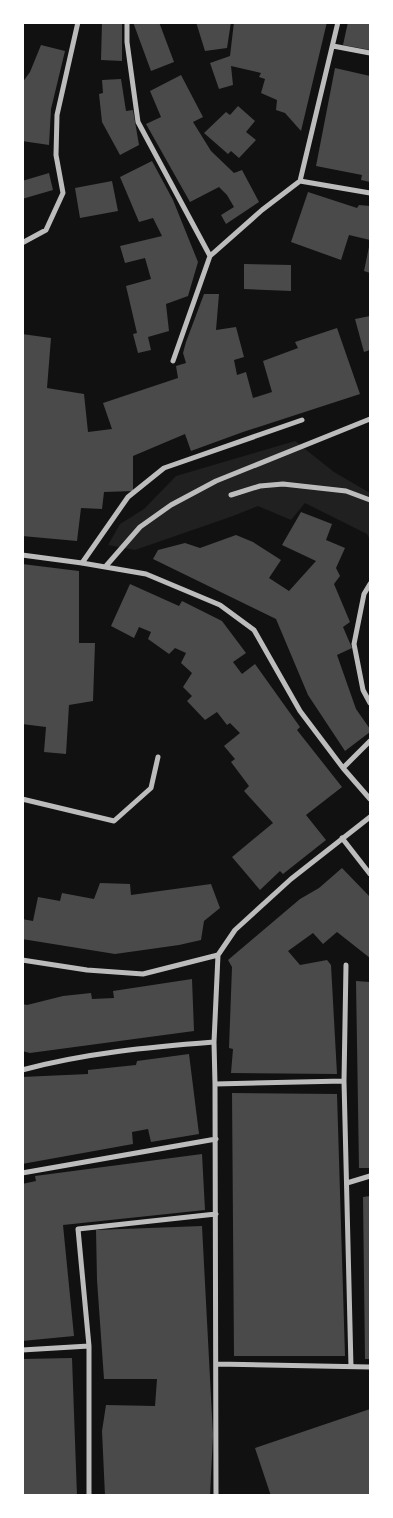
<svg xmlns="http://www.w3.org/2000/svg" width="393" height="1518" font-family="Inter,sans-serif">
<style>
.green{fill:#202020}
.building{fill:#4a4a4a}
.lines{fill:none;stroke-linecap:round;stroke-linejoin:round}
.minor{stroke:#bcbcbc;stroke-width:5}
</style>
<rect width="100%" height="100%" fill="#111"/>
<!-- green -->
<path class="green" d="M295 441 334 472 370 493V540L367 534 305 503 291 520 258 506 233 516 135 550 108 545 120 524 144 509 176 476Z"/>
<!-- building -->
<path class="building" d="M102 22H122V61L101 60Z
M133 22H159L174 62 151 71Z
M196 22H231L227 48 205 51Z
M234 22H327L301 131 285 113 276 110 277 100 261 93 265 79 259 77 261 73 231 66 233 85 219 89 210 63 230 56Z
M348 22H370V50L343 45Z
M41 45 65 51 51 109 49 145 22 141V83L30 72Z
M335 68 370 76V182L361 180 362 175 316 166Z
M181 75 203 117 193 122 211 151 234 173 242 170 259 202 226 224 221 215 234 207 227 195 219 187 190 202 146 124 161 117 150 91Z
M121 79 126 111 133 110 139 145 120 155 102 122 99 94 103 93 102 80Z
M238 106 255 121 246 132 256 140 239 158 231 151 228 154 204 133 226 112 230 115Z
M152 161 173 200 198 262 188 296 166 304 169 331 148 337 151 350 138 353 133 334 137 333 126 286 151 279 145 258 125 263 120 246 162 236 153 218 139 222 120 177Z
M49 173 53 190 22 199V181Z
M112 181 118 211 80 218 75 188Z
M308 192 357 208 359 205 370 206V240L349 235 341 260 291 242Z
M370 242V273L364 271Z
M244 264 291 265V291L244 289Z
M204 294H219L216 330 236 327 244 357 234 360 237 375 246 372 253 398 272 392 263 361 298 348 295 342 337 328 360 394 243 432 191 451 185 434 133 456V491L104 492 102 509 81 508 77 541 22 536V334L51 338 47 388 84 394 88 432 112 429 103 403 178 378 176 366 186 363 183 353 186 342Z
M370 316V350L364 352 355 319Z
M301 512 332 524 326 540 345 548 336 568 340 576 334 584 350 622 343 627 352 648 337 655 356 709 370 729V732L345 751 308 695 276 619 153 559 158 550 185 543 200 548 236 535 253 542 281 560 269 578 289 591 316 561 282 545Z
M22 564 79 571V643H95L93 701 69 705 66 754 44 752 46 727 22 724Z
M130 584 179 606 182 601 222 621 246 653 233 662 242 674 255 664 300 727 297 730 342 787 306 815 326 840 283 874 280 871 260 890 232 857 273 823 244 791 249 786 231 762 235 759 224 746 240 733 230 723 227 725 217 712 205 720 187 701 192 696 183 687 192 673 181 663 186 653 175 648 169 654 148 639 151 632 139 627 134 638 111 626Z
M342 868 370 897V958L337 932 323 944 313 933 288 951 300 965 327 960 331 965 337 1074 231 1073 233 1049 229 1048 232 967 228 960 300 899 319 888Z
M100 883 130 884 131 895 211 884 220 908 204 921 201 940 179 945 115 954 22 939V919L33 921 38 897 60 901 62 893 94 899Z
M192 979 194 1031 30 1053 22 1051V1004L27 1005 63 996 91 993 92 999 114 998 113 991Z
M356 981 370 982V1168H359Z
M189 1054 199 1134 151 1142 148 1129 132 1132 133 1144 22 1164V1077L88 1074V1070L136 1065 137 1061Z
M232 1093 337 1094 345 1356H234Z
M202 1154 205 1210 63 1225 74 1336 22 1341V1184L36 1181 35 1176Z
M370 1196V1359H365L363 1197Z
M202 1226 213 1435 210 1496H105L102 1431 106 1405 155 1406 157 1379H104L97 1280 96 1230Z
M72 1358 77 1496H22V1359Z
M370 1409V1496H271L255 1448Z"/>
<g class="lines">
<!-- minor -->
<path class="minor" d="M127 22V42L138 122 210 256
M333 46 370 53
M300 181 370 193
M22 243 46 230 63 193 56 155 57 115 78 22
M173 361 210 256 262 210 300 181 338 22
M231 495 260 486 283 484 346 491 370 500
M22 555 82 563 146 574 220 605 254 630 300 711 343 768 370 799
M82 563 128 497 164 468 302 420
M106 566 140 527 171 505 216 481 370 419
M370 584 364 594 354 644 363 690 370 703
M343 768 370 741
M22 799 114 821 151 788 158 757
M342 838 370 874
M22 960 87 970 143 974 218 955
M346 965 344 1081 351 1367
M22 1070C85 1053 150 1047 214 1042
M215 1084 344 1081
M22 1173 216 1139
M347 1183 370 1176
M22 1350 89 1346
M216 1364 370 1367
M89 1496V1346L78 1229 216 1214
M216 1496 215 1084 214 1042 218 955 235 930 291 879 370 817"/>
</g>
<!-- border -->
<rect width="393" height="1518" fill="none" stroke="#ffffff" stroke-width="48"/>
</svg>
